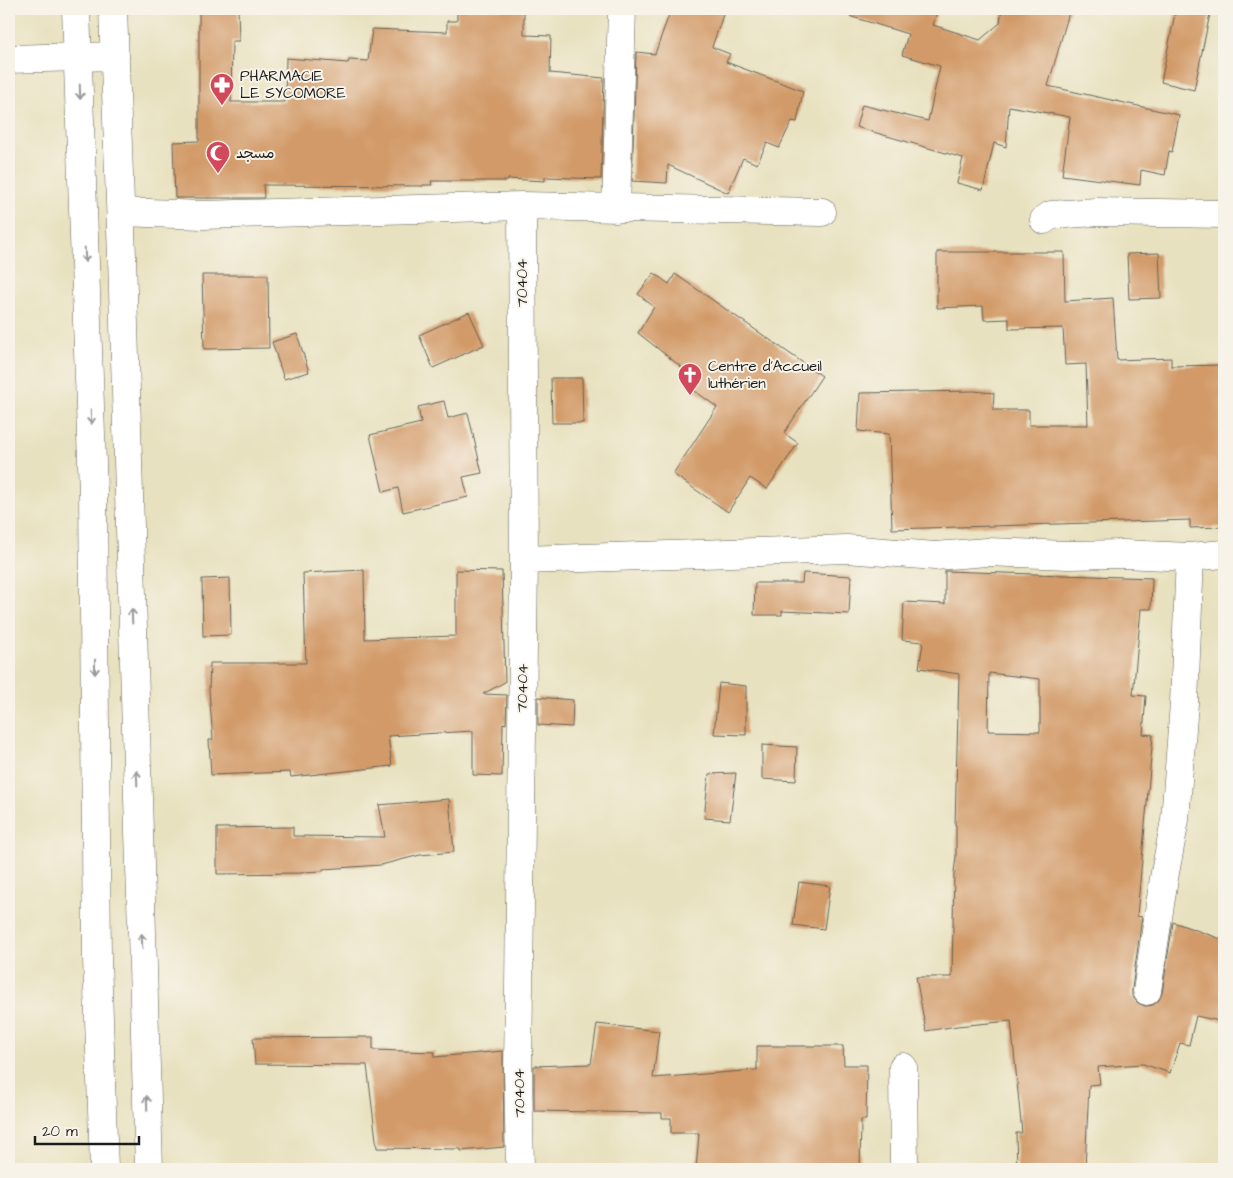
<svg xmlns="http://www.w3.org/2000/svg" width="1233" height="1178" font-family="'Architects Daughter','Playpen Sans Arabic',sans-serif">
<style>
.building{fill:#d29a68;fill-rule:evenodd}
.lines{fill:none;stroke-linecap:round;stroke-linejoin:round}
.minor-casing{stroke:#636155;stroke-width:29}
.secondary-casing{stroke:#636155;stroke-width:29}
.minor{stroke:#fff;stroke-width:28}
.secondary{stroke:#fff;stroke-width:28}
.oneway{stroke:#999}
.labels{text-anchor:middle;stroke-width:4;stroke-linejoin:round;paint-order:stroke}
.poi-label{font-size:15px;fill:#1c1c1c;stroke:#f7f3e8;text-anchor:start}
.street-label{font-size:15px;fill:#1c1c1c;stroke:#f7f3e8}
</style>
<rect width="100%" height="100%" fill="#f7f3e8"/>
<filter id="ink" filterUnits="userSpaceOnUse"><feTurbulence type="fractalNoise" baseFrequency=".02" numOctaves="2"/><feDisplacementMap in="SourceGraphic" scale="10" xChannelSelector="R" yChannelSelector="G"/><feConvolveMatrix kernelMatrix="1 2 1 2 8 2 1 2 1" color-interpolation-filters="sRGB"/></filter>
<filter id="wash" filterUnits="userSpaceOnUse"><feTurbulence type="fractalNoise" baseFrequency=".0096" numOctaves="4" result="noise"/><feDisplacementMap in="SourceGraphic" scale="20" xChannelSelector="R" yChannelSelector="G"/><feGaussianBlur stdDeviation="1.12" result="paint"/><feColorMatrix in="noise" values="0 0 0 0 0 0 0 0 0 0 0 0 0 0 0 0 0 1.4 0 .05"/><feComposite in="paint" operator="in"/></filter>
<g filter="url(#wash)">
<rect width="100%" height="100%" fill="#e8e1bf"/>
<g id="blocks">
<!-- building -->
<path class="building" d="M199 9H238L239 41H232L231 102H285L286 58 348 63 349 60 368 61 372 29 447 32V21H457V9H524V35L551 36 550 73 604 78 601 179 545 177V181L508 179V181H431L432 185H423V186L263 185 264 198H175L173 142 199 141Z
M671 9H725L712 47 730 54 726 62 803 91 797 122 792 121 779 148 767 143 757 164 743 158 728 193 668 165 667 183 632 181 636 52 655 54Z
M850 9H938L933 25 980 40 1000 23 1002 9H1070L1048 86 1179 115 1172 152 1169 151 1165 175 1141 170 1140 185 1062 175 1070 117 1009 106 1006 147 994 143 983 190 957 183 963 158 856 127 862 105 928 121 940 66 902 55 908 34 849 16Z
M1176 9H1211L1194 90 1161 82Z
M937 252H1064L1065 301 1113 298 1117 360 1171 358V366L1224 365V527L1190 528V520L892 529 889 434 858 431 860 393 974 391 994 393 993 410H1029V425H1088L1086 364 1065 365 1063 328 1009 329V319L984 320 983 306 937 308Z
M1159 253 1161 298 1129 299 1127 254Z
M654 273 669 284 675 274 822 376 784 433 798 443 767 489 750 478 728 512 673 474 717 407 688 386 694 377 638 333 654 307 638 294Z
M202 275H268L269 348 204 349Z
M469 312 484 345 433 368 419 335Z
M297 334 309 372 284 379 272 342Z
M551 378H582L583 423H552Z
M444 401 448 418 468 413 482 473 463 477 468 497 403 512 398 488 383 492 370 435 421 423 418 407Z
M364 570 365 639 456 636V570L502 571 505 682 483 694 507 695 506 724 503 723 502 776 473 775V731L388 736 392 766 291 777 290 772 211 775 209 740H213L209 690 210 663H306L303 573Z
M945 571 1152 578 1151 609H1141L1133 695 1146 696 1143 734 1153 735 1137 916 1142 917 1132 989V996L1138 1003 1145 1006 1153 1005 1159 1000 1162 993 1173 922 1224 940V1022L1196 1016 1189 1045 1180 1043 1170 1073 1143 1064 1098 1067 1100 1084 1089 1085 1085 1169H1017L1016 1133H1022L1011 1021 957 1026 926 1031 916 977H952L954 872 956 857V825H955L959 674 919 668 923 642 902 640 904 602 945 604ZM989 673 1040 679V732L988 731Z
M803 573 851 576 849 614 782 611V615H754L755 583H802Z
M230 578 231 635 203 636 202 579Z
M719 683 746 686V735L714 734Z
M538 697 573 700 572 727 538 725Z
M762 745 797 747 796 781 762 779Z
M736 773 730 820 704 818 709 774Z
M449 799 454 852 420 855 381 865 323 869V871L303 872V873L217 874V828L293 827V836L385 837 379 805Z
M799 882 830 886 824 929 793 925Z
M597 1024 659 1031 653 1078 757 1070V1046H843L844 1065H867L866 1120H861L860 1169H696L699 1133H671V1118H662V1113L534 1111V1066L591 1064Z
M373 1037V1050L435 1052 434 1057 503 1051 504 1147 461 1151V1149L377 1148 367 1065 255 1064 253 1038Z"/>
</g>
</g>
<g filter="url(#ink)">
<use href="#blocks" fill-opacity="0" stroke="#636155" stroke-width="1"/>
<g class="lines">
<defs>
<path id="minor" d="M9 59 115 56
M616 209 622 9
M121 212 203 215 522 206 822 212
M1044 220 1051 215 1096 212 1224 214
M524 560 847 549 935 556 987 552 1068 555 1123 554 1190 557 1224 554
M1147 991 1164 878 1175 820 1184 703 1190 557
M903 1067 904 1169
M520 1169 518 1072 524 560 522 206"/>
<path id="secondary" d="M76 9 93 491 97 958 104 1169
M113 9 122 257 149 1169"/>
</defs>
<!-- minor casing -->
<use href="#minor" class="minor-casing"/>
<!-- secondary casing -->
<use href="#secondary" class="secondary-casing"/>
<!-- minor -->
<use href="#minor" class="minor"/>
<!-- secondary -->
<use href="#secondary" class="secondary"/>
</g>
<!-- one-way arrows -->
<defs><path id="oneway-shaft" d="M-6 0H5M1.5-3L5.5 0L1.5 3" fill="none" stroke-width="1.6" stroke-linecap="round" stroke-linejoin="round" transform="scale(1.25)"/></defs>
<g class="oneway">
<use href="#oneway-shaft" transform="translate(80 92) rotate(88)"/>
<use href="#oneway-shaft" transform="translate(85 255) rotate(88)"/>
<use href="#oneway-shaft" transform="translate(91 417) rotate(88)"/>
<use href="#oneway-shaft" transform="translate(132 616) rotate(-92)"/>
<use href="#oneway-shaft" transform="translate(95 667) rotate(90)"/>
<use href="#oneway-shaft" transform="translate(137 778) rotate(-92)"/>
<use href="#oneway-shaft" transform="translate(142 941) rotate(-92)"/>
<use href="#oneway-shaft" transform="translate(147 1103) rotate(-92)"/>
</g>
</g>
<!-- icons -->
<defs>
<symbol id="pharmacy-pin" viewBox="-11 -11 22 30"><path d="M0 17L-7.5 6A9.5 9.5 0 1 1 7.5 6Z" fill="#d1495b" stroke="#f7f3e8"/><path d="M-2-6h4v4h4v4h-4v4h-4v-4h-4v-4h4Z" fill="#fff"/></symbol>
<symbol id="mosque-pin" viewBox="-11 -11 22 30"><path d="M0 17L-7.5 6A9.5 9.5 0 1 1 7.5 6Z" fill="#d1495b" stroke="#f7f3e8"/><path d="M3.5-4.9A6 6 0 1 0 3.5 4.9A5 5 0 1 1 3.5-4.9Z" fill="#fff"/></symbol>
<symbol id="church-pin" viewBox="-11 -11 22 30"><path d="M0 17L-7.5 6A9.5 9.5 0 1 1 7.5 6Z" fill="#d1495b" stroke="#f7f3e8"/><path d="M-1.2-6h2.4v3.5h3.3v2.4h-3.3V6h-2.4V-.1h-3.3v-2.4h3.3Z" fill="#fff"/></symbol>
</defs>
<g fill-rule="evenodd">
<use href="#pharmacy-pin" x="208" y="71" width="28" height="38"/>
<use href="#mosque-pin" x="204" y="139" width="28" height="38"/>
<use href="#church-pin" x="676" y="361" width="28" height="38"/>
</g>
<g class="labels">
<!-- poi labels -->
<g class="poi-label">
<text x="240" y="81">PHARMACIE<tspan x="240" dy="17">LE SYCOMORE</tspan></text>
<text x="236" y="158">مسجد</text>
<text x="708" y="371">Centre d'Accueil<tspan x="708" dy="17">luthérien</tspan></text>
</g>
<!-- street labels -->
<g class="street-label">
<text transform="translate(522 283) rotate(-90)" y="5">70404</text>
<text transform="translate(522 688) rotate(-89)" y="5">70404</text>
<text transform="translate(519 1093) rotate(-91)" y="5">70404</text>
</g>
</g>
<!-- margin -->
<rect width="1233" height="1178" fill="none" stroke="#f7f3e8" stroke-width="30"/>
<!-- scale -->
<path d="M35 1136v8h104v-8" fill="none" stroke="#1c1c1c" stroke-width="2.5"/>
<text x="42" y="1136" font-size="15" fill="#1c1c1c" stroke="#f7f3e8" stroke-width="4" paint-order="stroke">20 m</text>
</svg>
